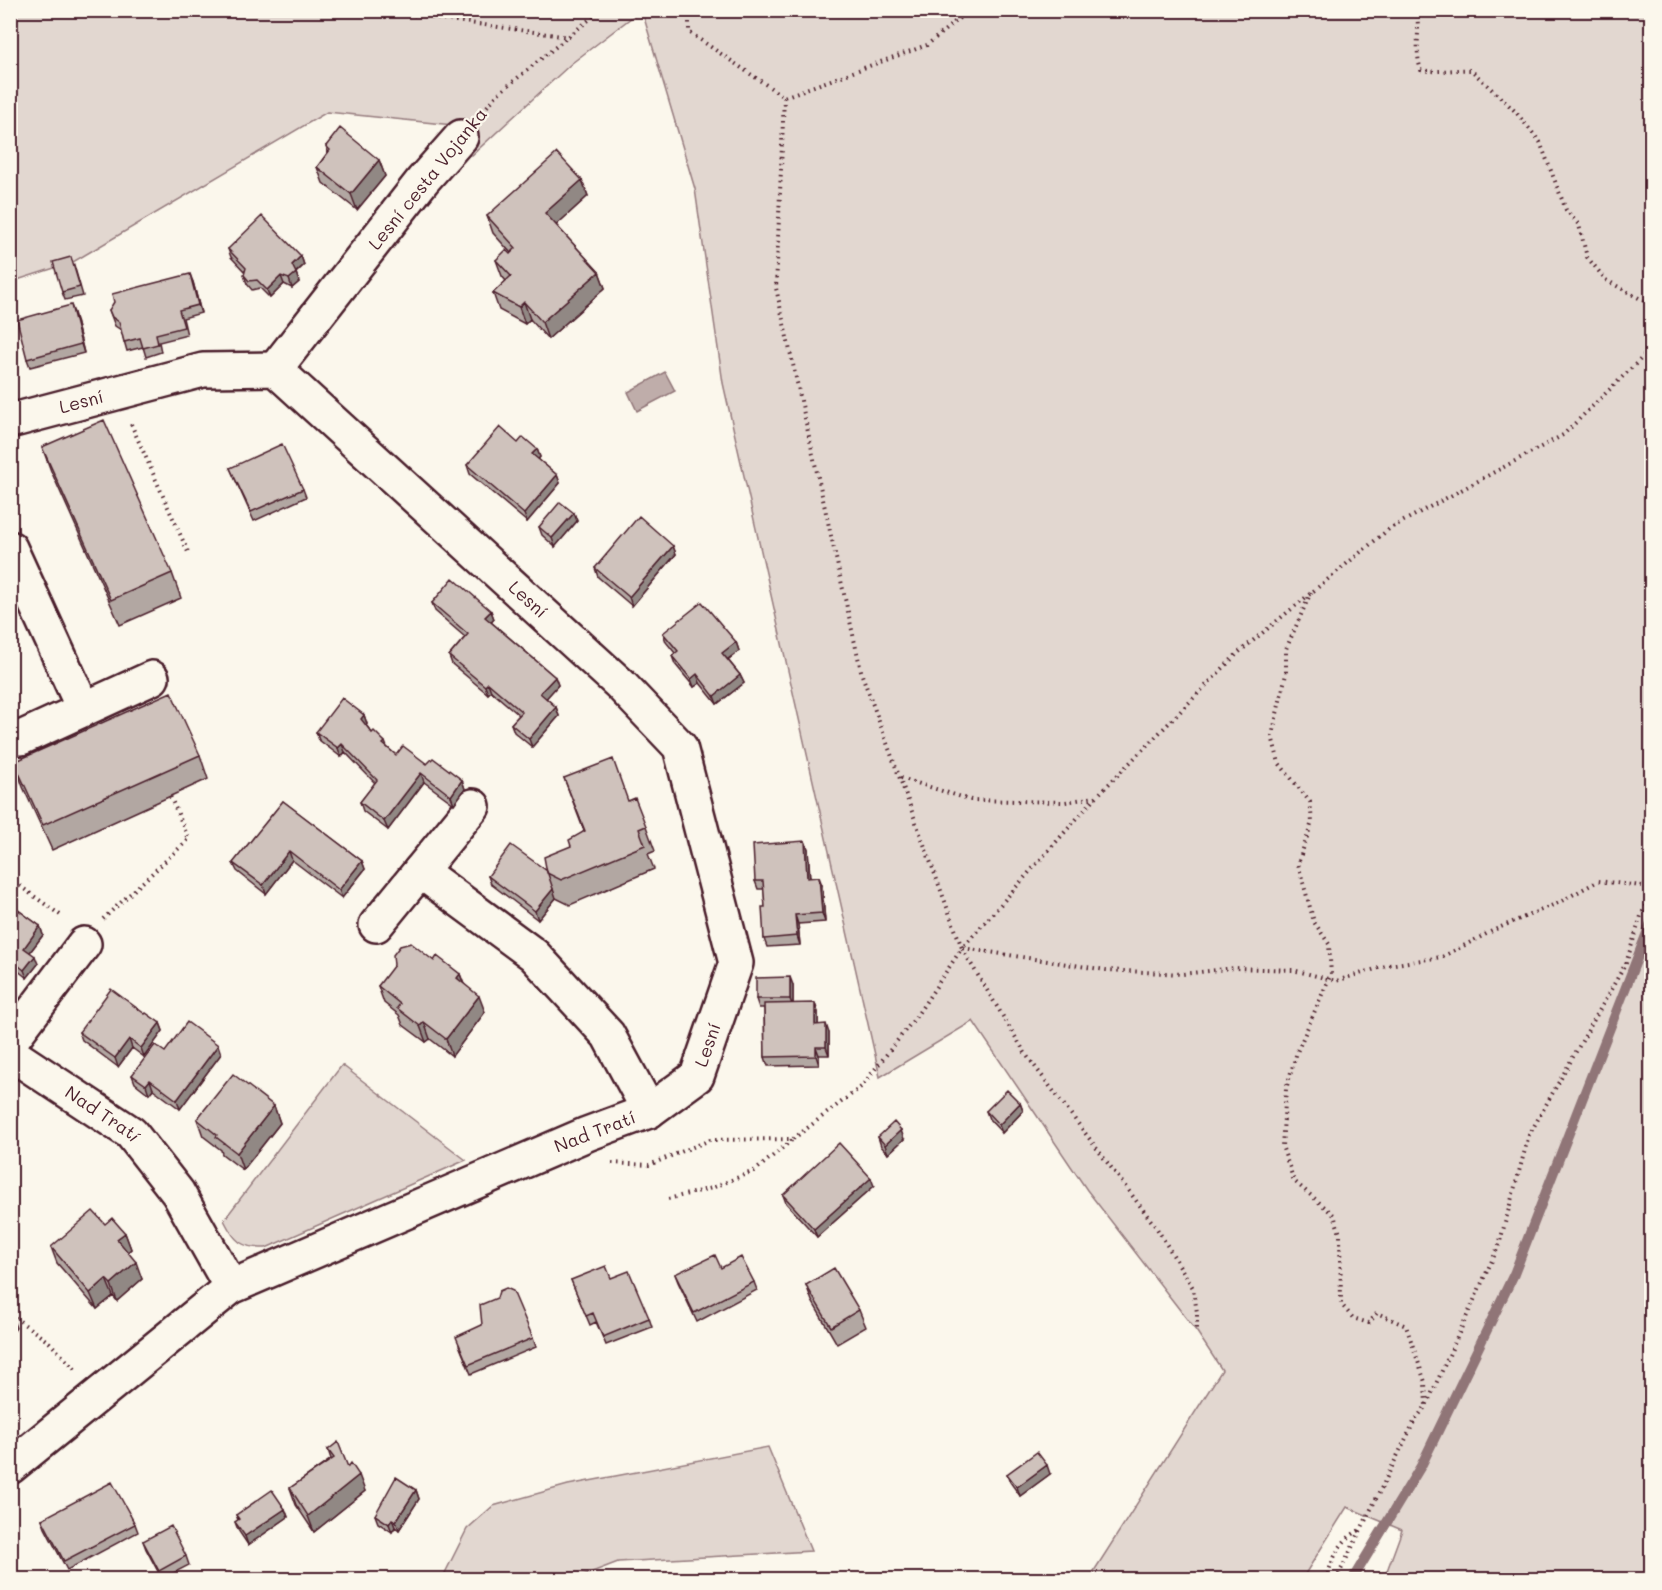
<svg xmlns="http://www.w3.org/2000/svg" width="1662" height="1590" font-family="Mali,sans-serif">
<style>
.green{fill:#e2d7d0;stroke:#967b7e;stroke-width:1.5}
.water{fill:#bfadaa;stroke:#907477;stroke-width:1.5}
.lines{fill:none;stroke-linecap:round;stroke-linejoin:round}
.stream{stroke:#907477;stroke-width:10}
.minor-casing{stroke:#4a1f2b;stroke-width:38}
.path{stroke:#4a1f2b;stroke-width:4;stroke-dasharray:1.5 4.5;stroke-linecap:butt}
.minor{stroke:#fbf7ec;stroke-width:33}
.wall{fill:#b2a7a2;stroke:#4a1f2b;stroke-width:1.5}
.shaded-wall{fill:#918884;stroke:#4a1f2b;stroke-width:1.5}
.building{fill:#cfc2bc;stroke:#4a1f2b;stroke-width:1.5}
.labels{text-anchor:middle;stroke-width:4.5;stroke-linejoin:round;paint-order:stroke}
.street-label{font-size:18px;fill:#4a1f2b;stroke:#fbf7ec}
</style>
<rect width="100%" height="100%" fill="#fbf7ec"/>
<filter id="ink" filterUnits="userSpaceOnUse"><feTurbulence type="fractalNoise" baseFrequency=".0167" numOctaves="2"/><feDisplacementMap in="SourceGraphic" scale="12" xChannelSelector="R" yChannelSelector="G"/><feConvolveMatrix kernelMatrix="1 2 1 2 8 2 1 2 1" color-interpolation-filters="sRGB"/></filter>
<g filter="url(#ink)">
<!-- green -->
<path class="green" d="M11 11H640L572 63 472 155 453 125 327 112 73 262 11 282Z
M642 11H1651V1579H1384L1402 1530 1347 1507 1302 1579H1095L1094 1571 1222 1370 1197 1332 1087 1190 973 1021 880 1077 723 383 695 189Z
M342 1065 466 1160 266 1248C241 1248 235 1242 224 1220Z
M768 1447 811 1551 618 1562 574 1579H442L467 1529 493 1506 568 1485Z"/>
<!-- water -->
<path class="water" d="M665 372 675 391 637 411 628 392Z"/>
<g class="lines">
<!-- stream -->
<path class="stream" d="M1352 1580 1421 1466 1514 1274 1652 920"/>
<defs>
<g id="minor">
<path d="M275 369 423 180 461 137"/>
<path id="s1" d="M10 421 203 370 275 369 619 683 680 747 736 963 697 1076 649 1111 587 1134 231 1287 10 1467"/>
<path d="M10 548 83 708"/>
<path d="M21 738 152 678"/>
<path d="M420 871 534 955 608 1035 649 1111"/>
<path d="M376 925 473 806"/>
<path d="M10 1042 84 944"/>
<path id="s2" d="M10 1053 131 1133 178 1193 231 1287"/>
</g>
</defs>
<!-- minor casing -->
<use href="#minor" class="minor-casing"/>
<!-- path -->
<path class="path" d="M378 10 569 37
M689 10V32L784 97 927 45 969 10
M1416 10C1421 31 1414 50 1421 70 1438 73 1454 69 1471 70L1515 111 1540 142 1566 210 1579 225 1587 257 1606 280 1646 302 1652 312
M784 97 776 288 862 675 962 948 1096 797 1238 653 1389 529 1563 435 1652 348
M483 111 499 93 601 10
M131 424 188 552
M1311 592 1286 649V674L1272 736 1279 763 1310 802 1312 822 1298 864 1314 922 1329 944 1331 974 1297 1052 1286 1089 1282 1146 1294 1181 1334 1215 1340 1234 1341 1304 1353 1318 1369 1323 1377 1313 1406 1326 1425 1382 1426 1406
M901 778 971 800 1065 802 1096 797
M10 879 63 917
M103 919 189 839 170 796
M963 948 1106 970 1183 974 1234 968 1293 970 1336 981 1389 965 1442 957 1496 929 1558 903 1598 881 1642 886 1652 890
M962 949 1027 1056 1156 1227 1193 1288 1197 1312V1332
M612 1163 649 1165 710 1140 793 1139 861 1087 915 1018 962 948
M668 1199 712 1188 756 1170 792 1140
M10 1314 50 1343 76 1370
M1326 1580C1333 1557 1340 1539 1362 1529
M1336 1580 1415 1420 1426 1406 1499 1245 1529 1135 1626 963 1642 913 1652 896"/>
<!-- minor -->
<use href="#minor" class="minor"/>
</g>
<!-- wall -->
<path class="wall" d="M326 146 379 160 385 176 357 210 323 183 317 167 328 152Z
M582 180 588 196 556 225 599 272 605 288 548 339 530 319 525 324 499 310 493 293 506 281 502 276 496 260 511 253 493 233 487 216Z
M228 249 301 256 304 265 296 273 299 282 292 288 284 284 270 298 260 288 252 290 247 284 244 275 245 272 231 257Z
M74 265 83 296 65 300 62 292Z
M193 282 201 313 183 318 187 335 159 342 161 352 146 357 143 347 127 351 121 330 115 326 109 310Z
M74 313 84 353 30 367 27 359Z
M518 443 537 449 540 457 538 459 557 475 560 483 527 522 470 474 467 465Z
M42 447 172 573 181 598 120 625 51 471Z
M230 468 303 489 306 497 254 521Z
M574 513 577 521 555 547 542 535 539 527Z
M673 546 676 554 632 606 598 577 595 568Z
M432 603 491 611 494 619 491 622 555 677 558 685 546 698 556 707 559 716 532 747 514 732 511 724 519 715 491 691 488 694 452 664 449 656 465 637 435 611Z
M663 633 736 642 739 651 728 660 740 675 744 683 717 704 700 683 694 687 675 664 672 656 675 653 666 642Z
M364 715 367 724 366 725 372 733 385 742 387 747 396 755 427 764 462 780 465 789 454 804 424 782 388 830 363 811 360 802 375 783 345 752 341 757 319 740 316 732Z
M200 755 208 779 52 850 23 787 14 762Z
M564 778 628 801 646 826 655 851 648 854 654 869 570 905 556 898 538 920 491 884 488 876 547 871 571 846 584 831Z
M283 801 362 861 365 869 342 898 292 860 266 894 237 871 233 863Z
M805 841 808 849 810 877 822 885 825 922 798 924 800 945 767 947 764 939 765 907 764 889H758L755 881Z
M10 904 40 926 43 935 30 952 38 964 27 978 17 970 10 978Z
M434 961 460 974 464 984 485 1012 452 1056 430 1039 426 1042 403 1025 399 1015 384 1003 378 986Z
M793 985V1004L818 1012V1025L829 1033V1055H819V1065L768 1066 765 1057 764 1008H759L756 999Z
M145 1014 160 1023 163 1031 144 1057 132 1048 118 1067 82 1040 79 1032Z
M165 1052 221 1054 180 1109 153 1089 149 1094 135 1083 132 1075Z
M1020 1103 1023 1111 1002 1133 989 1119 986 1111Z
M274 1106 280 1123 243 1170 222 1154 221 1150 203 1136 197 1119Z
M878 1137 904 1139 888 1154 881 1146Z
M874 1186 817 1237 786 1203 783 1195Z
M105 1224 125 1233 131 1249 128 1252 142 1279 117 1301 113 1296 97 1309 57 1263 51 1247Z
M721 1268 754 1282 757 1290 697 1322 678 1282 675 1274Z
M611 1278 649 1318 652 1327 606 1345 596 1322 590 1325 571 1280Z
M806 1285 859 1310 866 1327 837 1344 812 1301Z
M533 1338 536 1347 471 1374 459 1345Z
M328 1450 348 1467 365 1491 314 1532 296 1505 290 1488 331 1459Z
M1007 1474H1050L1020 1496 1010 1482Z
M416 1490 419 1499 399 1530 395 1527 392 1532 378 1523 375 1515Z
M285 1509 288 1517 248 1545 238 1530 235 1522 238 1520 236 1515Z
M42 1519 135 1524 138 1532 67 1570 45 1528Z
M143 1541 186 1556 189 1565 162 1579 146 1549Z"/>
<!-- shaded-wall -->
<path class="shaded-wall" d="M379 160 385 176 357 210 351 194Z
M582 180 588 196 552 229 545 213Z
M301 256 304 265 295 273 292 265Z
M599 272 605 288 548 339 542 322Z
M296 273 299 282 292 288 289 279Z
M190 274 193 282 201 313 198 305Z
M281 276 284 284 270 298 267 290Z
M524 302 530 319 525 324 519 307Z
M71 305 74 313 84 353 81 344Z
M537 449 540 457 535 463 532 454Z
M557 475 560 483 527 522 524 514Z
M574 513 577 521 555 547 552 538Z
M673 546 676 554 632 606 629 597Z
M491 611 494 619 488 626 485 617Z
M736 642 739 651 725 661 722 653Z
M697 674 700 683 694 687 691 679Z
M740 675 744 683 717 704 714 696Z
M555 677 558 685 543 702 540 693Z
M488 683 491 691 488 694 485 686Z
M556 707 559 716 532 747 529 739Z
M364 715 367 724 364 728 361 719Z
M342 744 345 752 341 757 338 748Z
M421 773 424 782 388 830 384 821Z
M462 780 465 789 454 804 451 796Z
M805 841 808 849 810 886 807 878Z
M289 851 292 860 266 894 263 885Z
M362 861 365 869 342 898 339 890Z
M819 877 822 885 825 922 822 913Z
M553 889 556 898 538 920 535 911Z
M795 915 798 924 800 945 797 936Z
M40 926 43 935 27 956 24 948Z
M35 956 38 964 27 978 24 970Z
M14 962 17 970 10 978V966Z
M460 974 466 991 457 978Z
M790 977 793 985V1007L790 999Z
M14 983 17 991 10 1000V988Z
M479 996 485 1012 452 1056 446 1039Z
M815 1003 818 1012V1033L815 1025Z
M424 1022 430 1039 426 1042 420 1026Z
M160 1023 163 1031 144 1057 141 1048Z
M826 1024 829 1033V1055L826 1047Z
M129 1039 132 1048 118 1067 115 1058Z
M218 1045 221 1054 180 1109 177 1100Z
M816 1047 819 1055V1065L816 1056Z
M150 1080 153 1089 149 1094 146 1085Z
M1020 1103 1023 1111 1002 1133 999 1125Z
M274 1106 280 1123 243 1170 237 1153Z
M901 1130 904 1139 888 1154 885 1145Z
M871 1178 874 1186 817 1237 814 1229Z
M125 1233 131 1249 123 1256 117 1239Z
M136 1262 142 1279 117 1301 111 1284Z
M106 1279 113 1296 97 1309 90 1293Z
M10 1312 16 1328 10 1336Z
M1047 1465 1050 1474 1020 1496 1017 1487Z
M359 1475 365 1491 314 1532 308 1516Z
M416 1490 419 1499 399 1530 396 1521Z
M285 1509 288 1517 248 1545 245 1536Z
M392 1519 395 1527 392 1532 389 1524Z"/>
<!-- building -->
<path class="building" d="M340 128 379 160 351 194 317 167 330 150 326 146Z
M557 153 582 180 545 213 599 272 542 322 524 302 519 307 493 293 511 276 496 260 506 250 510 254 516 248 487 216Z
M262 216 301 256 292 265 296 273 289 279 281 276 267 290 257 280 249 281 244 275 246 268 228 249Z
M71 257 80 287 62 292 53 262Z
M190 274 198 305 179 310 184 327 156 334 158 344 143 348 140 338 124 342 119 322 112 317 109 310 114 302 112 294Z
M71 305 81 344 27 359 17 320Z
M104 420 172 573 111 600 42 447Z
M500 427 518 443 523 437 537 449 532 454 557 475 524 514 467 465Z
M282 444 303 489 251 512 230 468Z
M560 502 574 513 552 538 539 527Z
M639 516 673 546 629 597 595 568Z
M453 578 491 611 485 617 555 677 540 693 556 707 529 739 511 724 522 712 488 683 485 686 449 656 468 634 432 603Z
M702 602 736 642 722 653 740 675 714 696 697 674 691 679 672 656 678 651 663 633Z
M171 692 200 755 43 825 14 762Z
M342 698 364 715 361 719 372 733 374 731 385 742 383 744 396 755 403 746 427 764 433 758 462 780 451 796 421 773 384 821 360 802 377 780 342 744 338 748 316 732Z
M613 759 628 801 635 798 646 826 639 829 645 845 561 880 547 873 544 857 571 846 569 840 585 831 564 778Z
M283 801 362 861 339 890 289 851 263 885 233 863Z
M805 841 807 878 819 877 822 913 795 915 797 936 764 939 762 907H765L763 881H755L753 845Z
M511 845 547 871 553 889 535 911 488 876Z
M10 904 40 926 24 948 35 956 24 970 14 962 10 966Z
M411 943 434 961 437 956 460 974 457 978 479 996 446 1039 424 1022 420 1026 397 1008 400 1004 378 986 394 965 393 955 400 946Z
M790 977V999H756V978Z
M10 980 14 983 10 988Z
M111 989 145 1014 146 1013 160 1023 141 1048 129 1039 115 1058 79 1032Z
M815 1003V1025L826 1024V1047H816V1056L765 1057 764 1004Z
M187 1022 218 1045 177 1100 150 1080 146 1085 132 1075 155 1045 165 1052Z
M233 1074 274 1106 237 1153 216 1137 217 1135 197 1119Z
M1007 1090 1020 1103 999 1125 986 1111Z
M894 1122 901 1130 885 1145 878 1137Z
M839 1143 871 1178 814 1229 783 1195Z
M93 1211 105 1224 112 1218 125 1233 117 1239 136 1262 111 1284 106 1279 90 1293 51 1247Z
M715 1255 721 1268 741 1257 754 1282 694 1313 675 1274Z
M606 1266 611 1278 629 1271 649 1318 603 1337 593 1313 586 1316 571 1280Z
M834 1268 859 1310 831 1327 806 1285Z
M506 1288 513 1291 533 1338 468 1365 456 1337 482 1325 480 1305 497 1298 499 1291Z
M338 1442 348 1467 351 1463 359 1475 308 1516 290 1488 334 1458 328 1450Z
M1037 1452 1047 1465 1017 1487 1007 1474Z
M396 1477 416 1490 396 1521 392 1519 389 1524 375 1515Z
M112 1482 135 1524 64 1561 42 1519Z
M272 1490 285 1509 245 1536 235 1522 239 1519 236 1515Z
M171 1526 186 1556 159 1571 143 1541Z"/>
</g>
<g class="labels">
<!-- street labels -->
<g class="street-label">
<text transform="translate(428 179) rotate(-51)" y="6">Lesní cesta Vojanka</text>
<text dy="6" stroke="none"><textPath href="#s1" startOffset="74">Lesní</textPath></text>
<text dy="6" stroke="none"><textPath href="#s1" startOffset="614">Lesní</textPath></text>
<text transform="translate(708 1045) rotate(-71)" y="6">Lesní</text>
<text dy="6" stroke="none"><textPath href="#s2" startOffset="111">Nad Tratí</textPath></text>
<text transform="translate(595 1132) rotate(-21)" y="6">Nad Tratí</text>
</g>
</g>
<!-- margin -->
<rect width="1662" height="1590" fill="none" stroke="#fbf7ec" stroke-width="36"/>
<rect x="18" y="18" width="1626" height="1554" fill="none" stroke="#4a1f2b" stroke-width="2" filter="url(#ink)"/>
</svg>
